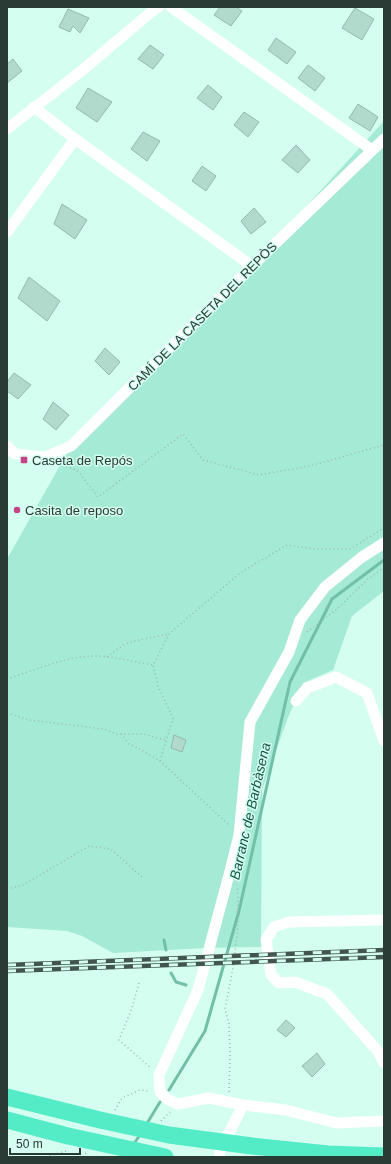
<svg xmlns="http://www.w3.org/2000/svg" width="391" height="1164" font-family="Arial,sans-serif">
<style>
.green{fill:#a5ead5}
.lines{fill:none;stroke-linecap:round;stroke-linejoin:round}
.stream{stroke:#72bfa8;stroke-width:3}
.building{fill:#b1dacc;stroke:#92baad}
.path{stroke:#97b8ad;stroke-width:1.5;stroke-dasharray:1 3;stroke-linecap:butt}
.minor{stroke:#fff;stroke-width:11}
.highway{stroke:#54ecc6;stroke-width:17}
.rail-casing{stroke:#42554f;stroke-width:4.5}
.rail{stroke:#d4fef0;stroke-width:3;stroke-dasharray:9;stroke-linecap:butt}
.poi-dot{fill:#c74285;stroke:#d4fef0;stroke-width:1.5}
.labels{text-anchor:middle;stroke-width:3;stroke-linejoin:round;paint-order:stroke}
.street-label{font-size:13px;fill:#2a3a35;stroke:#d4fef0}
.poi-label{font-size:13px;fill:#2a3a35;stroke:#d4fef0;text-anchor:start}
.water-label{font-size:14px;font-style:italic;fill:#135344;stroke:#d4fef0}
</style>
<rect width="100%" height="100%" fill="#d4fef0"/>
<!-- green -->
<path class="green" d="M384 121V591L352 616 333 670 303 683 287 720 262 790 261 947 206 948 113 953 82 936 67 931 7 927V559L71 446 252 266Z"/>
<g class="lines">
<!-- stream -->
<path class="stream" d="M164 940 166 950
M171 973 176 982 186 985
M169 1090 205 1031 239 911 290 682 332 599 384 560
M146 1125 160 1102
M133 1145 140 1135"/>
</g>
<!-- building -->
<path class="building" d="M220 7H236L242 11 231 26 214 15Z
M355 8 374 19 362 40 342 28Z
M68 9 89 18 80 33 73 26 70 32 59 27Z
M276 38 296 52 287 64 268 50Z
M150 45 164 55 153 69 138 59Z
M13 59 22 71 7 83V64Z
M308 65 325 78 315 91 298 78Z
M208 85 222 97 213 110 197 98Z
M88 88 112 102 97 122 76 108Z
M358 104 378 117 370 131 349 118Z
M244 112 259 122 248 137 234 125Z
M143 132 160 141 147 161 131 149Z
M296 145 310 160 298 173 282 160Z
M202 166 216 176 206 191 192 181Z
M62 204 87 220 75 239 54 224Z
M254 208 266 222 251 234 241 221Z
M29 277 60 301 47 321 18 298Z
M105 348 120 362 109 375 95 361Z
M14 373 31 385 18 399 7 391V382Z
M53 402 69 415 56 430 43 419Z
M174 735 186 740 182 752 171 748Z
M286 1020 295 1028 286 1037 277 1030Z
M317 1053 325 1064 312 1077 302 1066Z"/>
<g class="lines">
<!-- path -->
<path class="path" d="M59 463 78 471 98 497 183 434 203 460 259 475 310 466 384 445
M307 632 337 609 369 578 384 568
M107 657 123 645 134 641 169 634
M7 679C36 670 68 655 98 656 116 657 135 662 153 665
M7 713 30 720 103 729 117 734H143L166 740
M121 734 129 744 138 748 160 761 230 826
M160 761 173 718 158 686 153 665 169 634 240 573 287 545 315 549H350L384 528
M7 889 23 885 89 846 111 849 144 879
M139 983 132 1008 119 1040 151 1068
M229 1092 230 1054 229 1024 225 1009 233 968 238 927V891L237 886
M115 1110 122 1098 140 1090 150 1091
M161 1121 170 1112
M46 1157 69 1150
M83 1157 86 1153"/>
<!-- minor -->
<path class="minor" d="M171 7 372 150
M34 107 75 139 252 266
M7 129 80 72 156 8 159 7
M7 232 75 139
M7 446 15 454 45 457 71 446 252 266 384 139
M384 543 362 557 325 587 300 620 289 652 250 722 239 835 230 871 198 990 159 1075 160 1092 167 1099 178 1104 209 1098 243 1105 286 1110 336 1123 384 1121
M296 701 307 688 336 677 367 693 384 741
M384 920 289 922 274 927 266 940 271 975 279 983 295 982 327 994 377 1050 384 1063
M219 1157 220 1151 243 1105"/>
<!-- highway -->
<path class="highway" d="M7 1097 100 1120 169 1135 252 1146 328 1154 384 1156
M7 1120 68 1136 165 1157"/>
<defs>
<path id="rail" d="M7 965 384 950
M7 971 384 957"/>
</defs>
<!-- rail casing -->
<use href="#rail" class="rail-casing"/>
<!-- rail -->
<use href="#rail" class="rail"/>
</g>
<!-- markers -->
<g class="poi-dot">
<rect x="20" y="456" width="8" height="8" rx="2"/>
<circle cx="17" cy="510" r="4"/>
</g>
<g class="labels">
<!-- street labels -->
<g class="street-label">
<text transform="translate(202 316) rotate(-45)" y="5">CAMÍ DE LA CASETA DEL REPÒS</text>
</g>
<!-- poi labels -->
<g class="poi-label">
<text x="32" y="465">Caseta de Repós</text>
<text x="25" y="515">Casita de reposo</text>
</g>
<!-- water labels -->
<g class="water-label">
<text transform="translate(250 811) rotate(-77)" y="5">Barranc de Barbàsena</text>
</g>
</g>
<!-- border -->
<rect width="391" height="1164" fill="none" stroke="#2a3a35" stroke-width="16"/>
<!-- scale -->
<path d="M10 1148v6h70v-6" fill="none" stroke="#2a3a35" stroke-width="2"/>
<text x="16" y="1148" font-size="12" fill="#2a3a35" stroke="#d4fef0" stroke-width="3" paint-order="stroke">50 m</text>
</svg>
